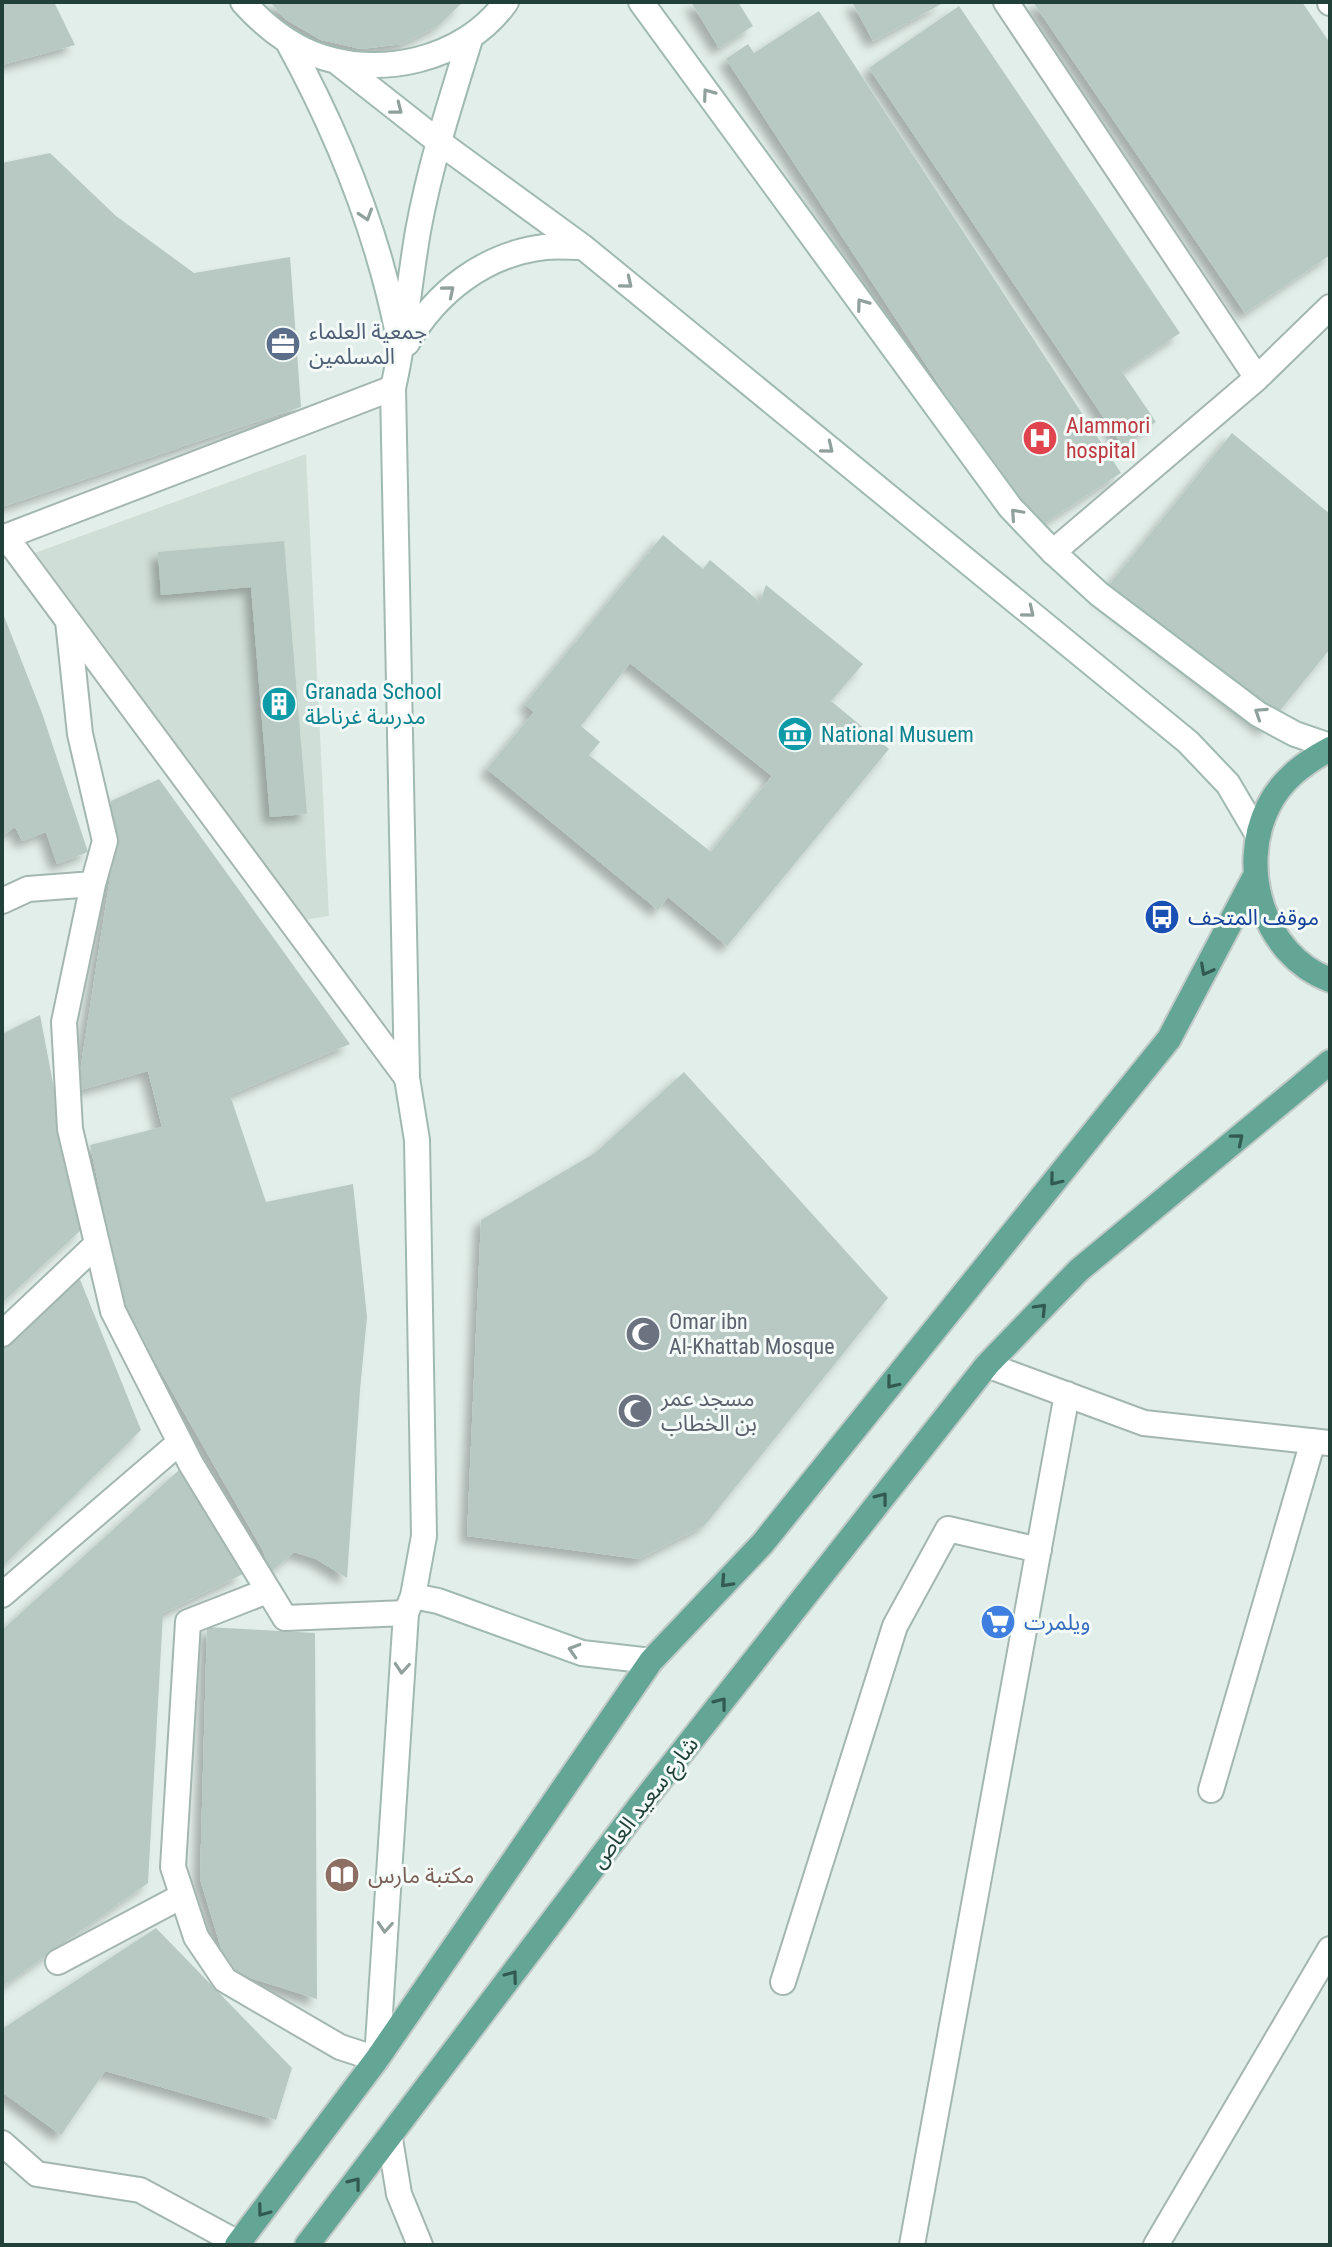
<svg xmlns="http://www.w3.org/2000/svg" width="1332" height="2247" font-family="'Roboto Condensed','Noto Sans Arabic',sans-serif">
<style>
.built{fill:#d0ded8}
.building{fill:#b7c9c2;fill-rule:evenodd;filter:url(#shadow)}
.lines{fill:none;stroke-linecap:round;stroke-linejoin:round}
.minor-casing{stroke:#a4b6b0;stroke-width:28}
.secondary-casing{stroke:#a0bab1;stroke-width:28}
.primary-casing{stroke:#c1cac7;stroke-width:28}
.minor{stroke:#fff;stroke-width:24}
.secondary{stroke:#fff;stroke-width:24}
.primary{stroke:#64a696;stroke-width:24}
.oneway{stroke:#90a09c}
.oneway2{stroke:#325a50}
.labels{text-anchor:middle;stroke-width:6;stroke-linejoin:round;paint-order:stroke}
.service-label{font-size:22px;fill:#4e5e75;stroke:#f3faf7;text-anchor:start}
.health-label{font-size:22px;fill:#be3a42;stroke:#f3faf7;text-anchor:start}
.culture-label{font-size:22px;fill:#0d838f;stroke:#f3faf7;text-anchor:start}
.transit-label{font-size:22px;fill:#164399;stroke:#f3faf7;text-anchor:start}
.worship-label{font-size:22px;fill:#5b616d;stroke:#f3faf7;text-anchor:start}
.shop-label{font-size:22px;fill:#366cbe;stroke:#f3faf7;text-anchor:start}
.street-label{font-size:22px;fill:#214038;stroke:#f3faf7}
.education-label{font-size:22px;fill:#785e54;stroke:#f3faf7;text-anchor:start}
</style>
<defs>
<filter id="shadow"><feDropShadow dx="-7" dy="7" stdDeviation="4" flood-color="#0004"/></filter>
</defs>
<rect width="100%" height="100%" fill="#e2eee9"/>
<!-- built -->
<path class="built" d="M306 454 329 916 297 921 32 554Z"/>
<!-- building -->
<path class="building" d="M2 2H54L75 45 2 65Z
M270 2H463L439 25 402 44 361 49 321 40 285 19Z
M691 2H738L753 26 719 48Z
M852 2H945L873 41Z
M1033 2H1302L1330 43V255L1245 313Z
M959 6 1180 333 1122 372 1156 422 1122 445 869 68Z
M819 11 1121 473 1034 530 726 59 748 44 754 53Z
M50 153 116 216 194 273 290 257 301 407 2 507V163Z
M1232 433 1330 514V649L1265 729 1101 595Z
M663 535 703 569 710 560 760 602 766 585 863 664 831 701 889 749 727 946 668 897 658 910 487 769 534 712 525 704ZM630 663 772 776 711 852 589 755 600 742 581 726Z
M284 541 307 814 270 817 251 587 161 595 158 552Z
M2 611 42 713 88 852 57 864 46 832 22 841 15 827 2 836Z
M159 779 350 1044 230 1095 266 1202 353 1184 367 1317 360 1390 347 1578 316 1559 294 1552 271 1572 263 1551 125 1309 90 1145 162 1127 148 1071 77 1091 111 871V801Z
M40 1015 81 1230 2 1303V1034Z
M684 1072 888 1298 705 1525 639 1559 467 1536 481 1220 595 1153Z
M79 1277 141 1430 2 1567V1348Z
M179 1470 243 1574 163 1613 148 1883 2 1987V1630Z
M207 1627 315 1633 317 1999 228 1971 200 1879Z
M156 1928 292 2068 276 2120 105 2071 61 2135 2 2092V2029Z"/>
<g class="lines">
<defs>
<path id="minor" d="M1006 2 1257 378
M1330 2V3
M6 537 407 1078
M2 538 393 388
M1053 552 1257 378 1330 307
M68 621 80 734 105 841 93 884 64 1022 70 1129 113 1311 191 1464 285 1618 406 1613
M2 901 28 889 93 884
M2 1334 97 1244
M987 1365 1144 1423 1329 1443
M267 1591 188 1622 173 1867 196 1937 225 1980 340 2047 377 2059
M2 1595 180 1442
M1211 1790 1313 1441
M58 1962 182 1896
M783 1982 895 1626 948 1529 1039 1550
M390 2139 399 2194 420 2245
M2 2143 37 2174 140 2190 238 2243
M912 2245 1067 1394
M1156 2245 1330 1949"/>
<path id="secondary" d="M243 2C262 23 284 42 311 53 377 80 464 61 506 2
M641 2 1010 507 1053 552 1099 594 1258 714 1295 734 1330 746
M288 42C339 135 377 230 398 334
M336 61 439 142 583 247 1188 742 1228 784 1258 835
M407 343C436 292 485 254 545 247 557 246 570 247 583 247
M413 1596 438 1601 582 1653 651 1661
M377 2059 406 1613 413 1596 424 1536 417 1140 407 1078 393 388C405 336 409 284 418 231 430 165 451 100 471 36"/>
<path id="primary" d="M1330 749C1304 763 1281 780 1268 807 1238 868 1263 955 1330 980
M237 2245 377 2059 651 1661 763 1543 1169 1039 1255 876
M307 2245 642 1803 987 1365 1079 1270 1330 1062"/>
</defs>
<!-- minor casing -->
<use href="#minor" class="minor-casing"/>
<!-- secondary casing -->
<use href="#secondary" class="secondary-casing"/>
<!-- primary casing -->
<use href="#primary" class="primary-casing"/>
<!-- minor -->
<use href="#minor" class="minor"/>
<!-- secondary -->
<use href="#secondary" class="secondary"/>
<!-- primary -->
<use href="#primary" class="primary"/>
</g>
<!-- one-way arrows -->
<defs><path id="oneway-chevron" d="M-2-3.5L2.5 0L-2 3.5" fill="none" stroke-width="1.6" stroke-linecap="round" stroke-linejoin="round" transform="scale(2)"/></defs>
<g class="oneway">
<use href="#oneway-chevron" transform="translate(708 94) rotate(-126)"/>
<use href="#oneway-chevron" transform="translate(397 109) rotate(38)"/>
<use href="#oneway-chevron" transform="translate(366 215) rotate(72)"/>
<use href="#oneway-chevron" transform="translate(627 283) rotate(39)"/>
<use href="#oneway-chevron" transform="translate(449 291) rotate(-40)"/>
<use href="#oneway-chevron" transform="translate(862 304) rotate(-126)"/>
<use href="#oneway-chevron" transform="translate(828 448) rotate(39)"/>
<use href="#oneway-chevron" transform="translate(1016 514) rotate(-132)"/>
<use href="#oneway-chevron" transform="translate(1029 612) rotate(39)"/>
<use href="#oneway-chevron" transform="translate(1260 713) rotate(-147)"/>
<use href="#oneway-chevron" transform="translate(574 1650) rotate(-163)"/>
<use href="#oneway-chevron" transform="translate(402 1668) rotate(94)"/>
<use href="#oneway-chevron" transform="translate(385 1927) rotate(94)"/>
</g>
<g class="oneway2">
<use href="#oneway-chevron" transform="translate(1206 970) rotate(118)"/>
<use href="#oneway-chevron" transform="translate(1238 1139) rotate(-40)"/>
<use href="#oneway-chevron" transform="translate(1055 1180) rotate(129)"/>
<use href="#oneway-chevron" transform="translate(1041 1309) rotate(-46)"/>
<use href="#oneway-chevron" transform="translate(892 1383) rotate(129)"/>
<use href="#oneway-chevron" transform="translate(882 1498) rotate(-52)"/>
<use href="#oneway-chevron" transform="translate(726 1582) rotate(133)"/>
<use href="#oneway-chevron" transform="translate(721 1703) rotate(-52)"/>
<use href="#oneway-chevron" transform="translate(512 1976) rotate(-53)"/>
<use href="#oneway-chevron" transform="translate(355 2183) rotate(-52)"/>
<use href="#oneway-chevron" transform="translate(263 2211) rotate(127)"/>
</g>
<!-- icons -->
<defs>
<symbol id="office-disc" viewBox="-11 -11 22 22"><circle r="9.5" fill="#5c6f8a" stroke="#f3faf7"/><path d="M-6-3h4V-5.5h4V-3h4V5H-6ZM-1-4.5V-3h2v-1.5ZM-6 0V1H6V0Z" fill="#fff"/></symbol>
<symbol id="hospital-disc" viewBox="-11 -11 22 22"><circle r="9.5" fill="#e0444e" stroke="#f3faf7"/><path d="M-5-5h3v3.5h4V-5h3V5h-3V1.5h-4V5h-3Z" fill="#fff"/></symbol>
<symbol id="building-disc" viewBox="-11 -11 22 22"><circle r="9.5" fill="#0f9aa8" stroke="#f3faf7"/><path d="M-4-6H4V6H1V3H-1V6H-4ZM-2.5-4.3h1.7v1.8h-1.7ZM.8-4.3h1.7v1.8H.8ZM-2.5-1h1.7V.8h-1.7ZM.8-1h1.7V.8H.8Z" fill="#fff"/></symbol>
<symbol id="museum-disc" viewBox="-11 -11 22 22"><circle r="9.5" fill="#0f9aa8" stroke="#f3faf7"/><path d="M0-6L6-3V-2H-6V-3ZM-5-1h2V3h-2ZM-1-1h2V3h-2ZM3-1h2V3H3ZM-6 4H6V6H-6Z" fill="#fff"/></symbol>
<symbol id="bus-disc" viewBox="-11 -11 22 22"><circle r="9.5" fill="#1a4fb4" stroke="#f3faf7"/><path d="M-5-6H5V4H4V6H2V4H-2V6H-4V4H-5ZM-3.5-4V0h7V-4ZM-3.5 1.2v1.5H-2V1.2ZM2 1.2v1.5H3.5V1.2Z" fill="#fff"/></symbol>
<symbol id="mosque-disc" viewBox="-11 -11 22 22"><circle r="9.5" fill="#6b7280" stroke="#f3faf7"/><path d="M3.5-4.9A6 6 0 1 0 3.5 4.9A5 5 0 1 1 3.5-4.9Z" fill="#fff"/></symbol>
<symbol id="supermarket-disc" viewBox="-11 -11 22 22"><circle r="9.5" fill="#3f7fe0" stroke="#f3faf7"/><path d="M-6-5.5h2.5l.6 2H6L4.5 2H-2.5L-4.4-4H-6ZM-1.5 3.2a1.3 1.3 0 1 0 .1 0ZM3 3.2a1.3 1.3 0 1 0 .1 0Z" fill="#fff"/></symbol>
<symbol id="library-disc" viewBox="-11 -11 22 22"><circle r="9.5" fill="#8d6e63" stroke="#f3faf7"/><path d="M-6-4Q-3-5.5-.7-3.5V5Q-3 3-6 4ZM6-4Q3-5.5 .7-3.5V5Q3 3 6 4Z" fill="#fff"/></symbol>
</defs>
<g fill-rule="evenodd">
<use href="#office-disc" x="263" y="324" width="40" height="40"/>
<use href="#hospital-disc" x="1020" y="418" width="40" height="40"/>
<use href="#building-disc" x="259" y="684" width="40" height="40"/>
<use href="#museum-disc" x="775" y="714" width="40" height="40"/>
<use href="#bus-disc" x="1142" y="897" width="40" height="40"/>
<use href="#mosque-disc" x="623" y="1314" width="40" height="40"/>
<use href="#mosque-disc" x="615" y="1391" width="40" height="40"/>
<use href="#supermarket-disc" x="978" y="1602" width="40" height="40"/>
<use href="#library-disc" x="322" y="1855" width="40" height="40"/>
</g>
<g class="labels">
<!-- service labels -->
<g class="service-label">
<text x="309" y="339">جمعية العلماء<tspan x="309" dy="25">المسلمين</tspan></text>
</g>
<!-- health labels -->
<g class="health-label">
<text x="1066" y="433">Alammori<tspan x="1066" dy="25">hospital</tspan></text>
</g>
<!-- culture labels -->
<g class="culture-label">
<text x="305" y="699">Granada School<tspan x="305" dy="25">مدرسة غرناطة</tspan></text>
<text x="821" y="742">National Musuem</text>
</g>
<!-- transit labels -->
<g class="transit-label">
<text x="1188" y="925">موقف المتحف</text>
</g>
<!-- worship labels -->
<g class="worship-label">
<text x="669" y="1329">Omar ibn<tspan x="669" dy="25">Al-Khattab Mosque</tspan></text>
<text x="661" y="1406">مسجد عمر<tspan x="661" dy="25">بن الخطاب</tspan></text>
</g>
<!-- shop labels -->
<g class="shop-label">
<text x="1024" y="1630">ويلمرت</text>
</g>
<!-- street labels -->
<g class="street-label">
<text transform="translate(644 1802) rotate(-52)" y="8">شارع سعيد العاص</text>
</g>
<!-- education labels -->
<g class="education-label">
<text x="368" y="1883">مكتبة مارس</text>
</g>
</g>
<!-- border -->
<rect width="1332" height="2247" fill="none" stroke="#214038" stroke-width="8"/>
</svg>
